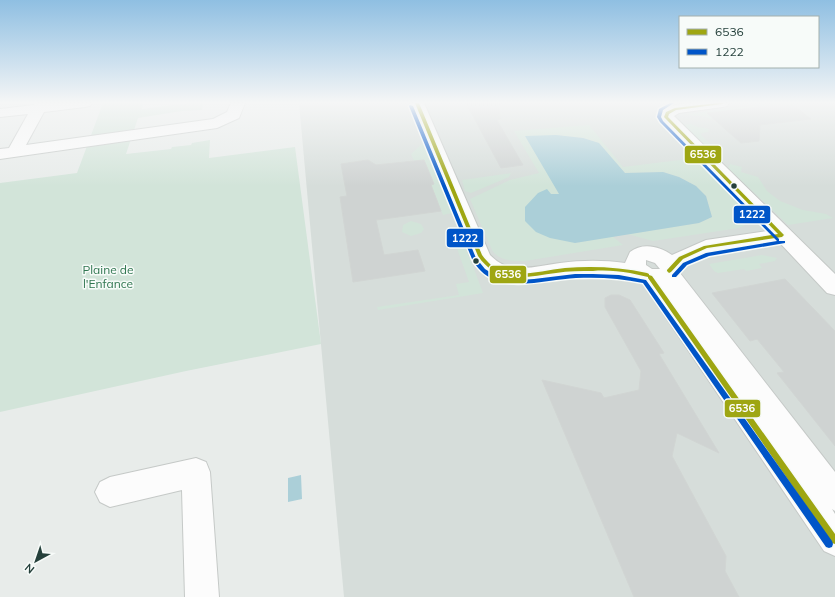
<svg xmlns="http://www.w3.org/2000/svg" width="835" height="597" font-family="Mulish,sans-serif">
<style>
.built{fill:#d6ddda}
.green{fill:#d2e4d9}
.water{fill:#abcfd8}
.building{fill:#cfd3d2;stroke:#d1d5d3}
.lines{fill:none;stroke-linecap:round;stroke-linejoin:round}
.minor-casing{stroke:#c5c9c7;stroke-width:2}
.minor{fill:#fcfcfc;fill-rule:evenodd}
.bus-1-casing{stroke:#f7fbf9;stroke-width:3}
.bus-2-casing{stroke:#f7fbf9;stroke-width:3}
.bus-1{fill:#9ea612;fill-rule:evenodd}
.bus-2{fill:#0055c8;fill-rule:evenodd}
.bus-dot{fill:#25403b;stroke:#f7fbf9;stroke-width:1.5}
.labels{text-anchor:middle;stroke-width:3;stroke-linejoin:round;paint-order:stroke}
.park-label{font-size:12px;fill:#307650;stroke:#f7fbf9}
.line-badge{stroke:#f7fbf9;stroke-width:1.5}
.badge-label{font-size:11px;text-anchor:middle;font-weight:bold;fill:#fff}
</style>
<rect width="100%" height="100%" fill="#e8ecea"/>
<!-- built -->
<path class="built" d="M299 103H835V597H344Z"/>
<!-- green -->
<path class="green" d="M103 103H143L142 109 189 103H203L202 110 182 111 138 118 126 154 171 149 172 147 191 145 192 143 210 140 209 158 295 147 321 344 186 371 0 412V183L77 173Z
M776 103H795L710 113 711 119C703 114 695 118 688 114Z
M691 124 698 127 709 129 708 132 702 133 701 135 716 149 709 150 683 125Z
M589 125 623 167 696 158 746 209 749 214 747 224 739 228 653 241 627 234 699 223 712 217 706 196 696 186 679 177 663 172 625 173 599 143 583 138 556 135 560 194H551L575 243 612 236 623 245 525 261C513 261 499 261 492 250L470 199 510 180 539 173 514 131Z
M423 143 426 144 452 213 443 215 431 185 434 184 424 160 414 161 411 154Z
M730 164 742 167 741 172 758 177 767 191 780 201 803 210 826 214 833 218 788 225 728 168Z
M511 173 509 177 471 193 465 191 462 180Z
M411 221 421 224 424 229 421 233 411 236 402 232 403 225Z
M462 237 483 293 378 310 377 307 459 295 456 284 469 282 454 240Z
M762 255 777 258 775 261 759 264 762 268 746 271 744 269 718 273 714 271 709 264Z"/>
<!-- water -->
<path class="water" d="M556 135 583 138 599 143 625 173 663 172 679 177 696 186 706 196 712 217 699 223 575 243 550 238 536 232 525 221V207L538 193 547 189 551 194H559L525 136Z
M301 475 302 499 288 502V478Z"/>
<!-- building -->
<path class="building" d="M466 103H499L500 119 497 120 523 165 501 168Z
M793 105 811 119 760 125 759 141 741 143 707 113 769 106 771 108Z
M368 160 376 165 424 160 434 184 431 185 441 211 376 220 384 255 418 250 425 271 353 282 340 197 347 196 341 164Z
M785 279 835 331V446L777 373 784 372 757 339 750 341 712 293Z
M611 295H619L630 300 664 353 659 354 719 453 677 433 672 456 726 556 725 571 739 597H634L542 380 601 393 604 398 639 390 641 371 605 307V298Z"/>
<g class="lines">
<defs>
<path id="minor" d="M35 103H92L90 106 85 107 44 112 26 145 213 119 227 112 231 103H245L239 118 217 128 0 159V149L9 148 28 114 0 117V109L34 105Z
M410 103H424L490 255C496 261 503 266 511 267 527 270 544 265 560 263 582 260 604 260 625 263L630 252C642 242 660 246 672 255L706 240 767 231 658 117 662 110C682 100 707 103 729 103L727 106 722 107 679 113 674 116 835 274V295L827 293 779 242 710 253 688 263 680 273 835 472V511L832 509 835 514V556L824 551 642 282C617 274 589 276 563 278 527 281 492 295 470 256ZM646 260 655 263 660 269H652L646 265Z
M196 458 206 462 210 472 219 597H185L182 490 110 507 100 502 95 492 100 482 110 477Z"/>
</defs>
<!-- minor casing -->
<use href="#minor" class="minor-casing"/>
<!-- minor -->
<use href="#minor" class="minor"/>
<defs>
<path id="bus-1" d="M415 103H419L482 255C488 263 494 269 504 272 523 277 545 270 565 268 592 266 620 267 647 273L649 274V275L652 276 835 534V544L832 543 648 278V277C642 276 636 274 630 273 618 271 605 270 593 271 581 271 568 271 556 273 526 277 498 285 478 256Z
M717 103H724L722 104 676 110 669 114 668 117 784 235 782 237 707 248 683 259 671 272 669 273 667 271V270L679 257 704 246 778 234 664 117 666 112 675 108Z"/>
<path id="bus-2" d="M670 103H674L663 110 661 117 663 121 779 239V241H785V243L709 256 687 265 676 277H672V275L683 263 706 253 777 241 660 122 657 117 659 109Z
M410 105 413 106 476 258 485 269 496 276 507 279 520 280 534 279 575 274H593L619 275 646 280 832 541 833 544 832 547 829 548 826 547 643 283C621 278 598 277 576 278 548 279 504 294 481 271 478 268 474 263 472 259L409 106Z"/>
</defs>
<!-- bus-1 casing -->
<use href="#bus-1" class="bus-1-casing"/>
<!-- bus-2 casing -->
<use href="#bus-2" class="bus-2-casing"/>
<!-- bus-1 -->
<use href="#bus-1" class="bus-1"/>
<!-- bus-2 -->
<use href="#bus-2" class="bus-2"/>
</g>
<!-- sky -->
<linearGradient id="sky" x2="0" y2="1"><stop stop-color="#8fbfe2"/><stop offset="0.55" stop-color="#f5f6f6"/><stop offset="1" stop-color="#f5f6f6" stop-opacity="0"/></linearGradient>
<rect width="835" height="186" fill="url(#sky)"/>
<!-- markers -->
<g class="bus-dot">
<circle cx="734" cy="186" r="3.5"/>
<circle cx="476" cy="261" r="3.5"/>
</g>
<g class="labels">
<!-- park labels -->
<g class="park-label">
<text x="108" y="274">Plaine de<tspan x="108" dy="14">l'Enfance</tspan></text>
</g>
</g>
<g class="line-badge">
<rect x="684" y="145" width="38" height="19" rx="4" fill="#9ea612"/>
<rect x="733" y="205" width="38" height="19" rx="4" fill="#0055c8"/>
<rect x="446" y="228" width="38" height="20" rx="4" fill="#0055c8"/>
<rect x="489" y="265" width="38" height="19" rx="4" fill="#9ea612"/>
<rect x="724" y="399" width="37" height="19" rx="4" fill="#9ea612"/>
</g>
<g class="badge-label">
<text x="703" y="158">6536</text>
<text x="752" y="218">1222</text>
<text x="465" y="242">1222</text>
<text x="508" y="278">6536</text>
<text x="742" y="412">6536</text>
</g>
<!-- legend -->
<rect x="679" y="16" width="140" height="52" fill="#f7fbf9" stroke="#a3b0ad"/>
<rect x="687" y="29" width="20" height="6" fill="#9ea612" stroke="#a3b0ad"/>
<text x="715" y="36" font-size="12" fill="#25403b">6536</text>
<rect x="687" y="49" width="20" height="6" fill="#0055c8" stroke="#a3b0ad"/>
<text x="715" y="56" font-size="12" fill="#25403b">1222</text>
<!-- north arrow -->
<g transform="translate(36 561) rotate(220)" stroke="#f7fbf9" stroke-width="3" paint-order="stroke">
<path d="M0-3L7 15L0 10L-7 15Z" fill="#25403b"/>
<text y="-6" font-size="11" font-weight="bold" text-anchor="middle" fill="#25403b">N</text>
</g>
</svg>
